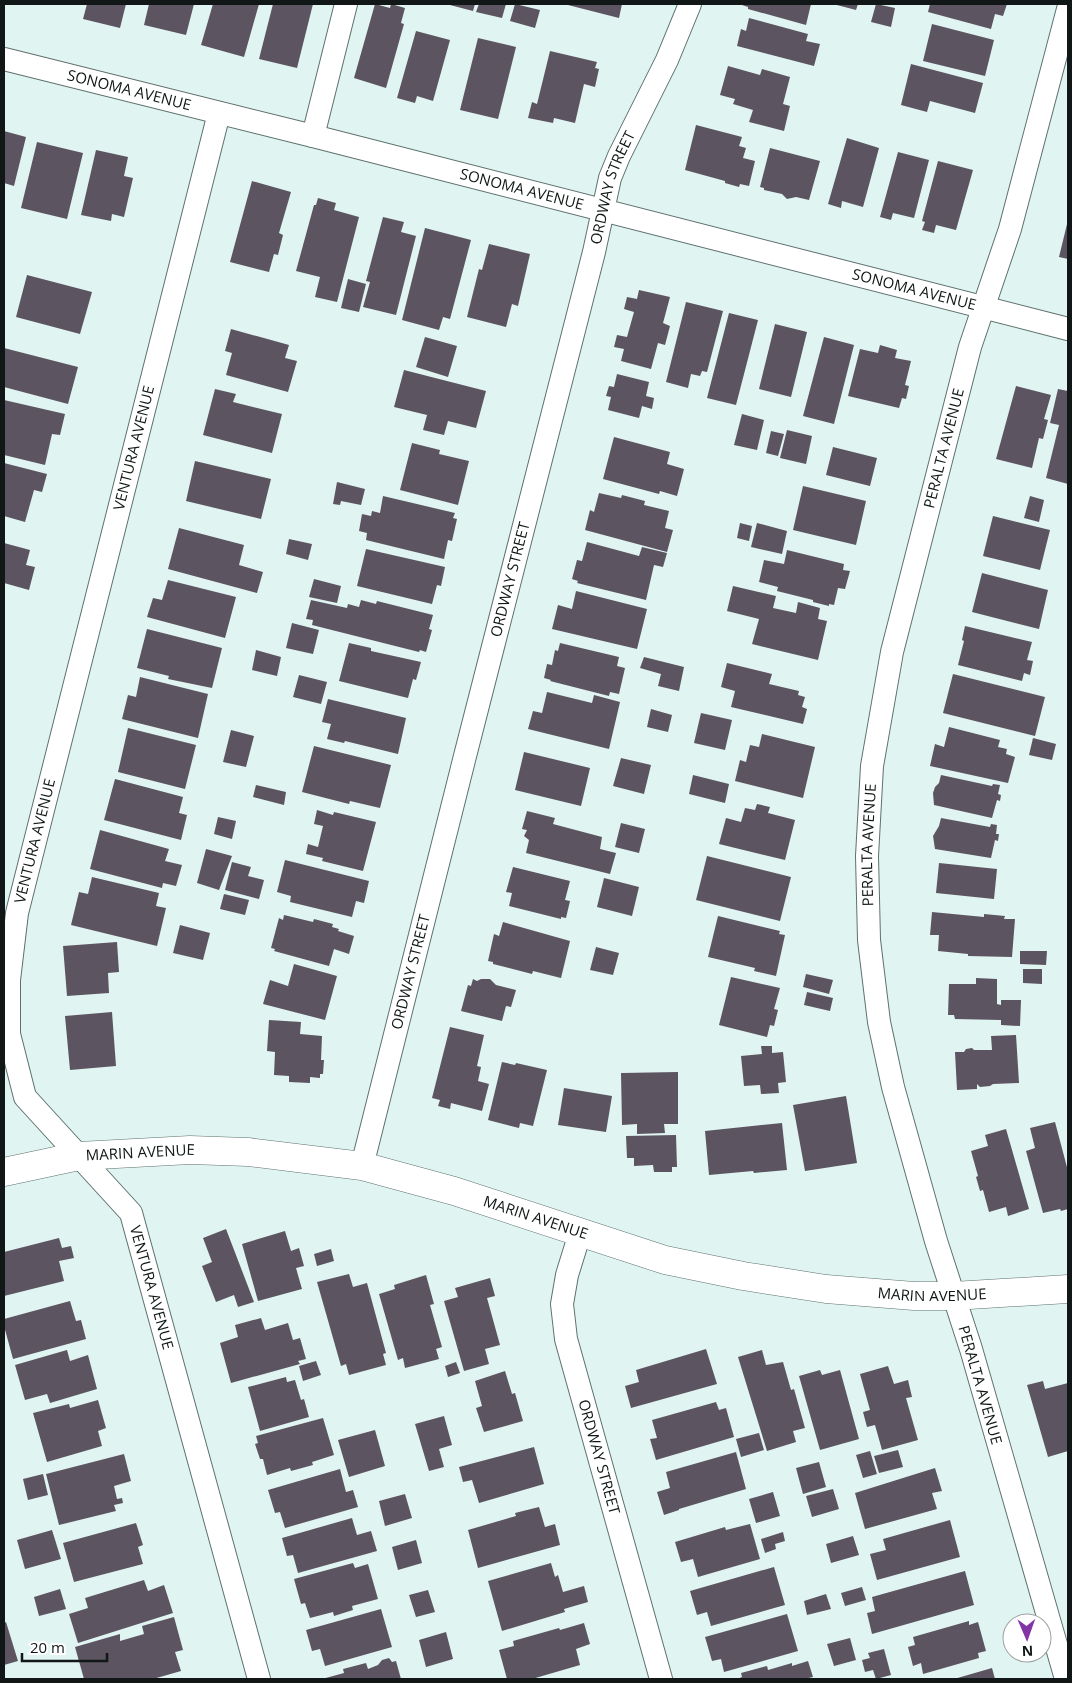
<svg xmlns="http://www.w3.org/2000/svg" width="1072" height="1683" font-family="'Open Sans',sans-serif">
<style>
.building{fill:#5c5461}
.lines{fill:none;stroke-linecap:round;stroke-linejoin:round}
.minor-casing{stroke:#5e716e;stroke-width:24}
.secondary-casing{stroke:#5e716e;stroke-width:29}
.minor{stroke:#fff;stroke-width:22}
.secondary{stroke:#fff;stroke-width:28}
.labels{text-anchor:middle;stroke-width:5;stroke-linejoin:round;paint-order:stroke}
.street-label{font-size:15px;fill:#101716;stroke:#fff}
</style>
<rect width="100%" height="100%" fill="#e0f5f2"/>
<!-- building -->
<path class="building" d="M87 4H126L120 28 83 19Z
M149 4H194L186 35 144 25Z
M213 4H259L244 57 201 45Z
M273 4H313L297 68 259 59Z
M375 4 390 8 391 4 405 8 401 23 404 24 386 88 354 78Z
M446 4H475L473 11Z
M479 4H506L502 18 476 12Z
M515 4 540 10 535 28 510 21Z
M564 4H622L619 18Z
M739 4H811L806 25 748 9V7Z
M833 4H858L856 10Z
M876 4 895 8 891 27 871 22Z
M930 4H1007L1003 16 995 14 991 29 928 12Z
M749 18 808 34 806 41 820 44 814 66 737 46 741 29 746 31Z
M932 24 994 40 985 76 923 61Z
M416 31 450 40 433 101 417 96 415 103 397 98Z
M478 38 516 47 498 119 460 110Z
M550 51 597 62 595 68 599 69 595 87 584 84 575 123 554 118 553 123 528 118 532 102 537 104Z
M911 64 983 83 975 113 930 101 927 112 901 105Z
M728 66 760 75 762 69 790 77 783 104 790 106 784 131 749 122 753 110 733 104 735 99 720 95Z
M696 125 742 137 739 146 746 148 743 158 755 161 749 186 740 184 739 187 725 183V181L685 170Z
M4 131 26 137 14 186 4 183Z
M847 138 879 148 863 207 842 201 841 208 828 204Z
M37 142 83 153 67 219 21 208Z
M770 148 820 161 809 200 796 197 787 199 782 194 764 190V188L760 187Z
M96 150 128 157 124 176 133 178 124 217 112 214 111 221 81 215Z
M898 152 929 160 914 218 893 213 891 220 880 217Z
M938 161 973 170 956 230 936 225 934 233 922 230 925 222 922 221Z
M252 181 291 192 279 233 283 235 278 255 274 254 269 272 230 262Z
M318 198 336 203 334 210 359 217 337 302 315 297 320 277 296 271 314 205H316Z
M383 217 404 222 401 232 416 236 396 315 363 307 370 282 366 281Z
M1068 220V259L1059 257Z
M425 228 471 240 450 319 443 317 439 330 402 320Z
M489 244 530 254 518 306 512 304 506 327 467 317 479 269 482 270Z
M27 275 92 292 80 334 16 317Z
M348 279 366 284 359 312 341 308Z
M639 290 670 297 663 323 670 326 665 345 658 343 651 369 621 361 624 349 614 347 617 335 627 337 634 312 624 309 627 297 637 299Z
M686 302 723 311 707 372 702 371 700 376 691 374 688 388 666 382Z
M729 313 758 320 736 405 707 398Z
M775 324 807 332 791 397 759 389Z
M231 329 289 345 285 358 297 361 288 392 226 375 232 353 225 351Z
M425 337 457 346 448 377 416 367Z
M824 337 854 345 834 424 803 416Z
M880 345 897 350 895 358 911 361 905 385 909 386 906 399 902 398 899 408 848 396 860 349 878 353Z
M4 348 78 367 68 404 4 387Z
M404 370 486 391 476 428 448 421 444 435 423 430 427 415 394 407Z
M617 374 649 382 646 396 654 398 652 409 642 406 639 418 608 410 611 397 606 396 609 386 614 387Z
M1016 386 1051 395 1044 419 1048 420 1043 439 1039 438 1032 468 996 459Z
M215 389 236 394 233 402 282 414 272 453 203 435Z
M1058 389 1068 391V484L1046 478 1059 425 1050 423Z
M4 400 65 414 60 435 52 434 45 465 4 455Z
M742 414 764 420 757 450 734 445Z
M787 430 812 436 806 464 780 458Z
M771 431 784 434 778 456 766 453Z
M614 437 670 452 667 464 684 469 677 496 660 491 659 494 603 479Z
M412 443 440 450 439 454 469 461 458 505 400 490Z
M833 447 877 458 870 486 826 475Z
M195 461 271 479 261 519 186 501Z
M4 463 47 474 42 492 34 490 25 522 4 516Z
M337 482 365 489 361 505 341 501 340 505 333 504Z
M803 486 866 501 856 545 793 530Z
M599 493 621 498 622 495 645 501 644 505 669 511 665 528 673 530 667 552 585 530 590 510 594 512Z
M383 496 455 513 453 518 457 519 452 541 448 540 444 559 366 540 367 533 359 531 362 514 371 516 372 511 380 513Z
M1030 496 1044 500 1039 522 1024 518Z
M993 516 1050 530 1040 570 983 556Z
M740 523 752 526 749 541 737 538Z
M757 523 787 531 782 554 751 547Z
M179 528 244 545 239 565 263 572 257 593 168 569Z
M289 539 312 544 308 560 286 554Z
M587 542 639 556 642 547 667 553 663 567 654 565 646 600 577 583 578 581 572 579 577 560 582 561Z
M4 543 30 550 26 565 35 567 29 590 4 583Z
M366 549 445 567 441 586 437 585 432 604 357 586Z
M787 550 844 564 843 570 850 571 845 589 838 588 834 605 829 604V606L813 602V600L777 591 778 587 759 582 764 560 784 564Z
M982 573 1048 590 1039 629 972 612Z
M314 579 341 586 337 603 309 597Z
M168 580 236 597 225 638 147 617 153 598 162 600Z
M733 586 776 596 773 608 796 613 798 602 820 608 818 619 827 621 818 660 752 644 759 619 727 611Z
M576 591 647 609 637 649 552 629 558 605 572 609Z
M311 600 347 608 348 604 359 607 361 600 376 604 377 601 433 615 429 629 432 630 426 652 420 650 419 652 312 625 313 620 306 619Z
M292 623 319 630 313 654 286 648Z
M965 626 1032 642 1027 660 1033 661 1030 675 1024 673 1022 681 958 665 964 641 962 640Z
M147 629 222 648 212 688 168 679 169 676 137 668Z
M349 643 371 648V651L421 662 416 680 413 679 408 698 339 681Z
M560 643 619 657 617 666 625 668 619 694 610 692 609 696 550 681 551 680 544 678 547 664 552 665 555 650 558 651Z
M256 650 281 657 277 676 252 670Z
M644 657 684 667 679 691 658 686 661 674 640 668Z
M727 663 772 674 769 684 799 691 798 695 805 697 802 707 807 709 803 724 731 707 735 691 721 687Z
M953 674 1045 697 1035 736 943 713Z
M299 675 327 682 321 704 293 697Z
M140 677 208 694 198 738 122 719 128 695 136 697Z
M547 692 592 703 594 695 620 702 609 749 528 729 533 711 542 713Z
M328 699 406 718 398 754 345 741 344 743 327 739 331 724 322 722Z
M651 709 672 715 668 732 647 727Z
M701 713 732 720 725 750 694 743Z
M949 727 1000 740 998 747 1007 749 1006 754 1015 757 1008 783 930 766 935 744 944 747Z
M128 728 196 745 185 789 118 772Z
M231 730 254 736 246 767 223 762Z
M762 734 815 747 803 798 735 781 740 760 746 762 750 745 759 747Z
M1033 738 1056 744 1052 760 1029 755Z
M314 746 391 765 380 808 350 801 349 804 302 792Z
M524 752 590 768 581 806 515 790Z
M621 758 651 765 644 794 613 786Z
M693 775 729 784 725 803 689 794Z
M941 775 992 786 993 784 1000 785 998 794 1001 795 1000 801 997 800 992 818 934 805 933 793 935 787 939 783Z
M115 779 183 797 179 813 187 815 181 840 104 820Z
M256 785 286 792 284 805 253 797Z
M757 804 770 807 768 813 795 820 785 860 719 844 726 818 741 822 745 808 755 810Z
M317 810 333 815 334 812 376 822 363 871 322 861 323 858 306 854 308 844 318 847 323 826 314 824Z
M527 811 555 818 553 824 602 837 600 849 616 853 610 874 526 853 529 840 524 836 527 830 522 829Z
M218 817 236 821 232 839 214 834Z
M941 818 990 827 991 824 997 825 996 834H999L998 841 995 840 991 858 935 849 933 836 939 826Z
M621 823 645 829 639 853 615 847Z
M100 830 169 849 165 861 182 865 176 886 163 883 162 888 90 869Z
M206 849 232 856 219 890 197 883Z
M707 856 791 877 780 921 696 900Z
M285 860 369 881 364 903 356 901 352 917 290 902 291 896 277 892Z
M232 862 251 867 248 876 264 880 259 899 225 890Z
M939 863 997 869 994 899 936 893Z
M513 867 570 881 565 900 570 901 566 918 561 917V919L509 906 512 893 506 892Z
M92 877 159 893 156 906 166 908 157 946 71 925 79 892 88 894Z
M604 878 639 887 632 916 597 907Z
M224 894 249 900 245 915 220 909Z
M932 912 984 917V914L1005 916 1004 919H1015L1012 957 968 956V954L938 951 939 935H930Z
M284 915 313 922 314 919 333 924 332 927 339 929 338 931 354 936 349 954 334 949 329 966 274 951 275 949 271 948 279 918 283 920Z
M718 916 780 931 779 934 785 935 776 976 754 971 755 968 708 957Z
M503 922 570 941 561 978 533 971 532 974 493 964V962L488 961 494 934 499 936Z
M180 925 210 933 203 960 173 953Z
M117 942 119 972 108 973 109 993 67 996 63 946Z
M596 947 619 953 613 975 590 970Z
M1020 951H1047L1046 965 1020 964Z
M294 964 337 976 325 1020 263 1004 270 980 288 986Z
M1023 969H1042V984L1023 983Z
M806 974 833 980 829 994 803 987Z
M731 977 780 988 774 1009 778 1010 774 1026 770 1025 767 1037 719 1025Z
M976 978 997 979V1004L1001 1005V1000H1021L1020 1026 1001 1025V1020L955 1019 954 1015H948L949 984H976Z
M473 979 477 981 481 979H490L496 985 516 990 511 1007 506 1006 502 1021 461 1011 468 985 471 986Z
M807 992 833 998 830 1011 804 1005Z
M112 1012 116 1066 70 1070 65 1016Z
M269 1020 301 1022 300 1034 322 1036 321 1060H324L323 1074H320V1078L310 1077V1083L289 1082V1076L274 1075 275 1052 267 1051Z
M450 1027 484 1035 477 1066 481 1067 478 1081 489 1084 482 1111 451 1103 450 1109 438 1106 440 1100 432 1098Z
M1016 1035 1019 1083 993 1084 990 1086 980 1087 977 1084V1089L957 1090 955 1052H964L966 1049 972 1048 974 1050H992L991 1036Z
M761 1046H772V1053L783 1052 786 1082 778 1083 779 1093 761 1094 760 1085 744 1086 741 1056 762 1054Z
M502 1062 515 1065 516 1063 547 1070 533 1126 520 1123 519 1128 488 1120Z
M678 1072V1124H664L665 1133 637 1134V1124L622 1125 621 1073Z
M564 1088 612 1096 606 1132 558 1125Z
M846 1096 857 1163 805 1171 793 1105Z
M1055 1122 1068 1171V1209L1061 1211 1060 1209 1043 1213 1026 1151 1035 1148 1030 1128Z
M782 1123 787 1170 754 1173 753 1171 709 1175 705 1131Z
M1006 1129 1029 1209 1008 1216 1006 1207 989 1212 983 1190 980 1191 976 1177 978 1176 971 1151 988 1146 985 1135Z
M676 1135 677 1167H672V1172H654L653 1165 634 1166V1158H627L626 1136Z
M226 1229 254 1302 238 1307 234 1295 216 1302 202 1266 212 1262 203 1238Z
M285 1231 291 1251 299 1248 304 1266 296 1268 302 1289 258 1301 242 1244Z
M59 1238 62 1248 71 1246 74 1258 59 1261 64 1281 4 1296V1252Z
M331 1249 334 1261 317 1266 314 1254Z
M349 1274 353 1287 367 1283 386 1353 383 1354 386 1365 349 1375 346 1364 341 1366 317 1282Z
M426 1275 434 1304 430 1305 442 1347 436 1349 439 1359 405 1368 403 1358 398 1360 379 1294 395 1289 394 1285Z
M490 1278 495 1296 487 1298 500 1345 485 1349 489 1364 464 1371 444 1301 458 1297 455 1288Z
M70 1301 76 1321 81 1320 86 1339 13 1359 4 1326V1319Z
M261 1318 265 1330 288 1323 293 1340 300 1338 306 1359 298 1361 300 1364 231 1383 220 1343 238 1337 235 1325Z
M706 1349 717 1384 631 1408 625 1386 639 1382 636 1370Z
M67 1350 70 1361 88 1355 97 1389 50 1403 47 1394 25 1400 15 1365Z
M762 1350 766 1365 783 1362 791 1390 794 1389 805 1428 793 1431 796 1442 767 1451 738 1357Z
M316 1361 321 1375 303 1381 299 1366Z
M456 1362 460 1373 448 1377 445 1366Z
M888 1366 894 1384 908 1380 912 1397 906 1398 918 1440 882 1450 875 1425 867 1427 863 1412 870 1410 860 1374Z
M820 1370 822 1375 840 1370 859 1439 820 1450 799 1376Z
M505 1371 512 1394 515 1393 523 1421 484 1432 476 1408 482 1406 475 1381Z
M286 1377 287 1382 295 1380 301 1400 304 1399 309 1417 260 1431 248 1387Z
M1043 1381 1045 1389 1068 1383V1451L1048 1457 1027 1385Z
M98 1400 106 1428 98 1431 102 1446 47 1462 33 1413 69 1404 70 1408Z
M716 1402 719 1410 726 1408 734 1437 656 1460 650 1439 657 1438 652 1420Z
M444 1416 452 1445 439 1449 444 1467 429 1471 415 1424Z
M323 1418 334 1455 312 1462 313 1465 291 1471 290 1468 267 1475 263 1459H260L255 1444 258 1443 256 1436Z
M375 1430 385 1466 349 1477 338 1440Z
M759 1433 764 1450 741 1457 736 1439Z
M534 1447 544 1484 479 1503 472 1480 463 1482 459 1467Z
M898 1450 903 1467 879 1473 874 1456Z
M870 1451 877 1474 863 1478 856 1455Z
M736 1452 746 1489 679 1509V1510L664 1515 657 1492 670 1488 666 1472Z
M124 1454 131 1481 114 1486 117 1499 122 1498 123 1503 114 1505 116 1511 59 1525 46 1474Z
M819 1462 826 1487 803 1494 796 1468Z
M935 1468 942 1491 932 1493 937 1509 865 1529 855 1493Z
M340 1469 346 1492 353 1490 358 1507 285 1528 280 1512 275 1513 268 1490Z
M43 1474 48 1495 28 1500 23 1479Z
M833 1489 839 1509 812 1517 806 1496Z
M773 1492 780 1516 756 1523 749 1499Z
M405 1494 412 1518 385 1526 379 1501Z
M539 1507 545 1527 555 1524 560 1545 478 1568 468 1530 516 1516 515 1513Z
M352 1518 357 1535 371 1531 377 1551 298 1573 293 1555 287 1556 282 1538Z
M950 1520 960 1557 877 1580 870 1554 886 1550 883 1539Z
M136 1523 143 1545 138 1547 143 1564 74 1582 63 1543Z
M750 1524 760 1559 698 1577 693 1559 681 1562 675 1542 725 1527 726 1530Z
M52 1530 61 1559 25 1569 17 1540Z
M783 1532 785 1541 775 1544 776 1549 765 1553 761 1539Z
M853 1536 859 1555 831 1563 826 1544Z
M416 1540 422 1563 398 1570 392 1547Z
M353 1563 355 1568 368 1564 378 1599 352 1606 353 1610 334 1616 333 1612 310 1618 305 1603 301 1604 294 1579Z
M551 1563 555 1577 558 1575 563 1592 584 1586 588 1602 564 1609 565 1612 502 1631 488 1581Z
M774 1567 785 1605 711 1626 707 1612 697 1615 690 1591Z
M965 1571 974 1605 872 1634 867 1613 875 1611 872 1597Z
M144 1580 148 1591 164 1585 173 1613 78 1643 69 1614 88 1608 85 1598Z
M862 1587 866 1600 845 1606 841 1593Z
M60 1589 66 1609 39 1616 34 1597Z
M428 1590 435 1612 416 1617 409 1595Z
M826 1594 831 1609 807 1615 804 1601Z
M381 1609 392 1647 325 1666 320 1649 312 1651 306 1630Z
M787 1614 798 1651 724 1672 721 1659 712 1661 705 1637Z
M174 1617 183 1650 175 1652 181 1671 153 1679H84L75 1647 120 1634V1641L144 1634 142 1626Z
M969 1621V1625L978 1622 986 1651 978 1653 979 1658 923 1674 921 1663 913 1666 908 1647 915 1645 913 1637Z
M6 1622 18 1661 4 1665V1623Z
M584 1623 590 1644 576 1649 580 1665 532 1679H507L499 1650 514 1646 513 1641 559 1628 560 1630Z
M446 1632 453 1659 426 1667 419 1640Z
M850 1638 856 1660 834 1666 827 1644Z
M884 1649 891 1675 876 1679 873 1670 865 1672 862 1660 870 1658 868 1653Z
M389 1658 392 1662 396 1661 401 1679H322L344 1673 343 1669 366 1663 368 1669 378 1665 382 1660Z
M808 1661 813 1677 804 1679H737L742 1677 741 1673 767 1666 768 1670 792 1663V1666Z
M992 1668 995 1679H954Z"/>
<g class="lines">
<defs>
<g id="minor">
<path id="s1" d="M4 59 313 136 1068 329"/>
<path id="s2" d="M219 113 17 913 9 980V1034L25 1097 131 1213 259 1679"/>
<path d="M313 136 346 4"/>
<path id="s3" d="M362 1166 464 760 594 252 610 178 619 156 667 60 690 4"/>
<path id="s4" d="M580 1233 567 1275 562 1304 566 1339 661 1679"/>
<path id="s5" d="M1066 1679 971 1349 936 1241 893 1087 879 1022 869 940 867 856 872 766 892 652 970 347 1010 229 1068 9"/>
</g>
<g id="secondary">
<path id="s6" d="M4 1172 79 1156 190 1150 248 1152 362 1166 454 1191 665 1260 743 1276 826 1289 914 1296H953L1068 1289"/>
</g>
</defs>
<!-- minor casing -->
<use href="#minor" class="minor-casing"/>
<!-- secondary casing -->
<use href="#secondary" class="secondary-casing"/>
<!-- minor -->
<use href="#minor" class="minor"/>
<!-- secondary -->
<use href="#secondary" class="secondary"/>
</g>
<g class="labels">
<!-- street labels -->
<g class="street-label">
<text dy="5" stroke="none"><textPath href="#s1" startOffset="129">SONOMA AVENUE</textPath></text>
<text dy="5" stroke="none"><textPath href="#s3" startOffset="1010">ORDWAY STREET</textPath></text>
<text dy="5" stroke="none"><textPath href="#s1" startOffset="534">SONOMA AVENUE</textPath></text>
<text dy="5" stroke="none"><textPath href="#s1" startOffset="939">SONOMA AVENUE</textPath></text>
<text transform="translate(134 448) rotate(-76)" y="5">VENTURA AVENUE</text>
<text dy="5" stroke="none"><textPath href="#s5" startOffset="1266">PERALTA AVENUE</textPath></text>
<text dy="5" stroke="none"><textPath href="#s3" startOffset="605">ORDWAY STREET</textPath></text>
<text transform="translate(35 841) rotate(-76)" y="5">VENTURA AVENUE</text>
<text dy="5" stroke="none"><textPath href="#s5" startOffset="861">PERALTA AVENUE</textPath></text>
<text dy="5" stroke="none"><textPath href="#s3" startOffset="200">ORDWAY STREET</textPath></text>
<text dy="5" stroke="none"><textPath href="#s6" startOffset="138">MARIN AVENUE</textPath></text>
<text dy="5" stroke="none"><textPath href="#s6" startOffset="542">MARIN AVENUE</textPath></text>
<text dy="5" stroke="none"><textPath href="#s2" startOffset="1246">VENTURA AVENUE</textPath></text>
<text dy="5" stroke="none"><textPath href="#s6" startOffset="948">MARIN AVENUE</textPath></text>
<text transform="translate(980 1385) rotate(74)" y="5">PERALTA AVENUE</text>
<text dy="5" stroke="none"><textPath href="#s4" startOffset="231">ORDWAY STREET</textPath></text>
</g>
</g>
<!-- border -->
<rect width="1072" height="1683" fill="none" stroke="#101716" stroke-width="10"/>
<!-- north arrow -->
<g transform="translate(1027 1638) rotate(178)"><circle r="24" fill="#ffffff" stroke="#9fa2a2"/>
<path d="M0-4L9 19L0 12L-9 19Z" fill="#8335a5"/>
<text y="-8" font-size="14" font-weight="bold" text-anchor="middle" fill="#101716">N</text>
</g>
<!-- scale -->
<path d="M22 1653v8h85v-8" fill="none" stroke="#101716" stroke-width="2.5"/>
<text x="30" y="1653" font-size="15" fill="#101716" stroke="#ffffff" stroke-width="4" paint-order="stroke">20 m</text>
</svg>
